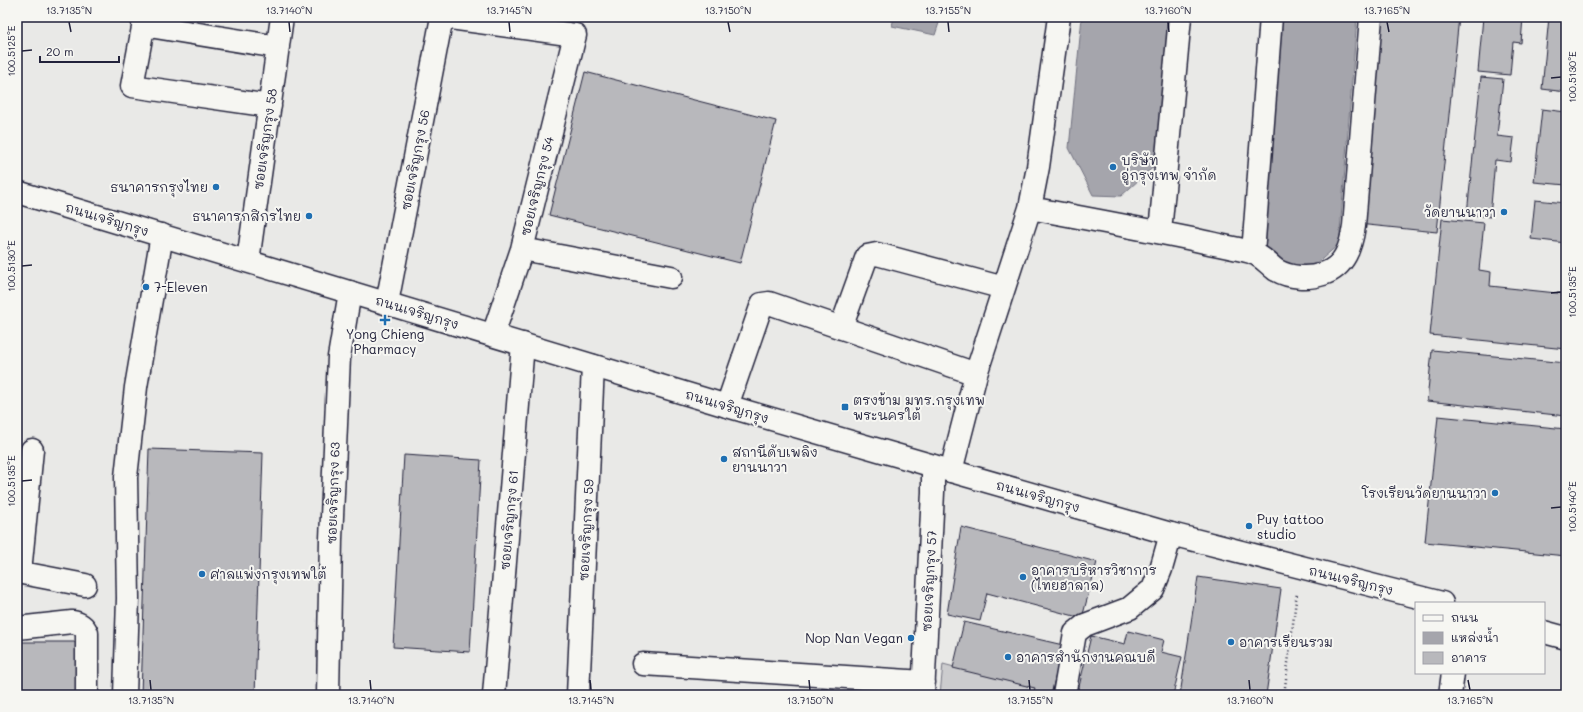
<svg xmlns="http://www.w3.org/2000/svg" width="1583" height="712" font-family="Mali,'Playpen Sans Thai',sans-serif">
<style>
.green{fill:#ccccce;stroke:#777784}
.water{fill:#a5a5ac;stroke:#71717f}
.building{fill:#b8b8bc;stroke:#22223b}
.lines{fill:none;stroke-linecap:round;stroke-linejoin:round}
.minor-casing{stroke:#22223b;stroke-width:25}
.major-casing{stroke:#22223b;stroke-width:25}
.path{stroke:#22223b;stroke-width:2.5;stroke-dasharray:1 3;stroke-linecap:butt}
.minor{stroke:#f6f6f2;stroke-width:22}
.major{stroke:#f6f6f2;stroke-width:22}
.ticks{fill:none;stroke:#22223b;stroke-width:1.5}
.poi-dot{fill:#1f6fb2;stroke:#f6f6f2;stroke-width:1.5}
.labels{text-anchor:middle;stroke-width:4;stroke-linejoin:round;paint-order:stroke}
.street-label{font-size:13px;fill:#22223b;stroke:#f6f6f2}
.poi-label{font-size:13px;fill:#22223b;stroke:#f6f6f2;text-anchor:start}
.neatline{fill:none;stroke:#22223b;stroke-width:1.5}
.ticks-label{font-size:10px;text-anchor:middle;fill:#22223b}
</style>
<rect width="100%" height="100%" fill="#e9e9e7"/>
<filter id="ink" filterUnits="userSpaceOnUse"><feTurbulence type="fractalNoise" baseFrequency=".025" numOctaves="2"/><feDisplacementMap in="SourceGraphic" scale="8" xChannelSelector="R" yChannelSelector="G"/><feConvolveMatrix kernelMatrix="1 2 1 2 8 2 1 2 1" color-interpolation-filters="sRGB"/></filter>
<g filter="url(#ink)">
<!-- green -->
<path class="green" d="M943 664 1035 688 1057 691 1056 695H940Z"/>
<!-- water -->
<path class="water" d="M894 17H941L935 35 892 26Z
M1082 17H1172L1159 162 1121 196 1093 195 1069 148Z
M1278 17H1357L1339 244 1314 266 1294 268 1272 259 1259 238Z"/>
<!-- building -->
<path class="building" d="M1379 17H1459L1437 232 1358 224Z
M1483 17H1523L1521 43 1513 42 1510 75 1478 72Z
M1549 17 1566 19V92L1542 89Z
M585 72 776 121 740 263 549 215Z
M1481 77 1503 79 1497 136 1514 138 1511 162 1495 160 1490 217 1467 214Z
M1542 109 1566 112V185L1534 182Z
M1535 200 1566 203V243L1531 239Z
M1442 219 1484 223 1479 270 1491 272 1490 286 1566 294V349L1430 335Z
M1432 350 1566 363V416L1427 401Z
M1438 416 1566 429V556L1425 542Z
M149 449 263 453 255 695H141Z
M404 455 481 460 470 652 393 647Z
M961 527 1097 562 1082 618 987 593 980 621 947 614Z
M1198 577 1281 589 1266 695H1180Z
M964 622 1063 645 1051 695H1033L1035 688 953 668Z
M1128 631 1164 640 1161 652 1182 657 1173 695H1077L1091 636 1125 644Z
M17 642H81V695H17Z"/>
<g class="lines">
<defs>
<path id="minor" d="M145 17 132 86 270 106
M443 17 575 35 522 249 493 335
M143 25 278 47
M1030 208C1084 218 1138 228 1192 239 1212 244 1232 247 1251 252 1261 255 1268 264 1276 270 1290 278 1308 279 1323 274 1345 267 1351 246 1354 226L1371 17
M1160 232 1180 17
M522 249 671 277
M1253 253 1271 17
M248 261 282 17
M387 303 442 17
M841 328 867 256 877 254 1004 288
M727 406 762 304 769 303 976 374
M951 471 976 374 1030 208 1038 167 1059 17
M17 572 85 585
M20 572 32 450
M17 628 72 622C80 623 84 626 87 633V695
M643 664 924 682
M125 695 128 598 126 477 136 387 162 235
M328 695 331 539 339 357 350 292
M494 695 523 344
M578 695 593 366
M923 695 933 492V466
M1064 695 1075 633 1085 625 1130 608 1153 589 1161 569 1171 534
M1450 695 1453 673"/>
<path id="major" d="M17 192 727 406 951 471 1171 534 1442 603
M1544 632 1566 638"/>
</defs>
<!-- minor casing -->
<use href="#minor" class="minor-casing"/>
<!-- major casing -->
<use href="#major" class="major-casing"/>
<!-- path -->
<path class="path" d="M1284 695 1297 592"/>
<!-- minor -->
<use href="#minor" class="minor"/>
<!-- major -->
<use href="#major" class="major"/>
</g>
</g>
<!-- ticks -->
<path class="ticks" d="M69 22 71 32M289 22 290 32M509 22 510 32M728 22 730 32M948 22 949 32M1168 22 1169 32M1387 22 1389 32M22 51 32 50M1551 78 1561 77M22 266 32 265M1551 293 1561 292M22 481 32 480M1551 508 1561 507M150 680 151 690M370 680 371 690M590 680 591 690M809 680 810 690M1029 680 1030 690M1249 680 1250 690M1468 680 1470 690"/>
<!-- markers -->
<g class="poi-dot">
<circle cx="1113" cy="167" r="4"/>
<circle cx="216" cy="187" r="4"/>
<circle cx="1504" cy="212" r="4"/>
<circle cx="309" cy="216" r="4"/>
<circle cx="146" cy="287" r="4"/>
<path d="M383 314h4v4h4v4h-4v4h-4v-4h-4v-4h4z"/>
<rect x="841" y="403" width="8" height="8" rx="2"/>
<circle cx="724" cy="459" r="4"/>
<circle cx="1495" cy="493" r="4"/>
<circle cx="1249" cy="526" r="4"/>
<circle cx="202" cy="574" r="4"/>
<circle cx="1023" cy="577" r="4"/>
<circle cx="911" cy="638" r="4"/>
<circle cx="1231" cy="642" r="4"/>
<circle cx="1008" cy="657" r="4"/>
</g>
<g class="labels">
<!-- street labels -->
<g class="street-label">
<text transform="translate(265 139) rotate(-82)" y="5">ซอยเจริญกรุง 58</text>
<text transform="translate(415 160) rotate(-79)" y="5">ซอยเจริญกรุง 56</text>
<text transform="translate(537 186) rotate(-76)" y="5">ซอยเจริญกรุง 54</text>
<text transform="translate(107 219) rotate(17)" y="5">ถนนเจริญกรุง</text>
<text transform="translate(417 312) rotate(17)" y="5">ถนนเจริญกรุง</text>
<text transform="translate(727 406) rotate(17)" y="5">ถนนเจริญกรุง</text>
<text transform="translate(333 493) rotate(-88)" y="5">ซอยเจริญกรุง 63</text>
<text transform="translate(1038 496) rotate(16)" y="5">ถนนเจริญกรุง</text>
<text transform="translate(509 520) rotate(-85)" y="5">ซอยเจริญกรุง 61</text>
<text transform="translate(586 530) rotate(-87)" y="5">ซอยเจริญกรุง 59</text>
<text transform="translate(1351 580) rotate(14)" y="5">ถนนเจริญกรุง</text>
<text transform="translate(929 581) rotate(-87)" y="5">ซอยเจริญกรุง 57</text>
</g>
<!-- poi labels -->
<g class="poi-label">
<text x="1121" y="165">บริษัท<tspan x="1121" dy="15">อู่กรุงเทพ จำกัด</tspan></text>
<text x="208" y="192" text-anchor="end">ธนาคารกรุงไทย</text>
<text x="1496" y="217" text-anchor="end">วัดยานนาวา</text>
<text x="301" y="221" text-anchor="end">ธนาคารกสิกรไทย</text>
<text x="154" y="292">7-Eleven</text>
<text x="385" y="339" text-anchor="middle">Yong Chieng<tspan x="385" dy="15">Pharmacy</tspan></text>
<text x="853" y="405">ตรงข้าม มทร.กรุงเทพ<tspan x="853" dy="15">พระนครใต้</tspan></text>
<text x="732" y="457">สถานีดับเพลิง<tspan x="732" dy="15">ยานนาวา</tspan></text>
<text x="1487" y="498" text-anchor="end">โรงเรียนวัดยานนาวา</text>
<text x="1257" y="524">Puy tattoo<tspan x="1257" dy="15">studio</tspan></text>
<text x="1031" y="575">อาคารบริหารวิชาการ<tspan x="1031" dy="15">(ไทยฮาลาล)</tspan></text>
<text x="210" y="579">ศาลแพ่งกรุงเทพใต้</text>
<text x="903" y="643" text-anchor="end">Nop Nan Vegan</text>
<text x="1239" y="647">อาคารเรียนรวม</text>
<text x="1016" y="662">อาคารสำนักงานคณบดี</text>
</g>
</g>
<!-- margin -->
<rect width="1583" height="712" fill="none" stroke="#f6f6f2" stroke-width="44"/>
<!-- legend -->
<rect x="1415" y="602" width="130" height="72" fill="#f6f6f2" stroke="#a1a1a9"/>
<rect x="1423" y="615" width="20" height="6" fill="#f6f6f2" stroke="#a1a1a9"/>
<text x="1451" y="622" font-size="12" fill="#22223b">ถนน</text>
<rect x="1423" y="632" width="20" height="12" fill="#a5a5ac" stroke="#a1a1a9"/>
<text x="1451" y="642" font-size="12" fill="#22223b">แหล่งน้ำ</text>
<rect x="1423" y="652" width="20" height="12" fill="#b8b8bc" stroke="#a1a1a9"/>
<text x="1451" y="662" font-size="12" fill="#22223b">อาคาร</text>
<!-- scale -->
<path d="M40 56v6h79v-6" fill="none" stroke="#22223b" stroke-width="2"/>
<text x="46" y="56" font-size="12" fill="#22223b" stroke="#f6f6f2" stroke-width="3" paint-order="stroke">20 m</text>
<rect x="22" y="22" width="1539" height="668" class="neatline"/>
<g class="ticks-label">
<text x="69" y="14">13.7135°N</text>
<text x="289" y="14">13.7140°N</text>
<text x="509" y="14">13.7145°N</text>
<text x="728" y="14">13.7150°N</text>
<text x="948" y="14">13.7155°N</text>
<text x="1168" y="14">13.7160°N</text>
<text x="1387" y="14">13.7165°N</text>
<text transform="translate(11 51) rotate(-90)" y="4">100.5125°E</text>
<text transform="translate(1572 77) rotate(-90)" y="4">100.5130°E</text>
<text transform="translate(11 266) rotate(-90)" y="4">100.5130°E</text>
<text transform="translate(1572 292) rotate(-90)" y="4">100.5135°E</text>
<text transform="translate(11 481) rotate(-90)" y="4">100.5135°E</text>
<text transform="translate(1572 507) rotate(-90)" y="4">100.5140°E</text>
<text x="151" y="704">13.7135°N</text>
<text x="371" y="704">13.7140°N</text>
<text x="591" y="704">13.7145°N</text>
<text x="810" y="704">13.7150°N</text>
<text x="1030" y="704">13.7155°N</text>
<text x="1250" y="704">13.7160°N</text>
<text x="1470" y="704">13.7165°N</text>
</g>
</svg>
